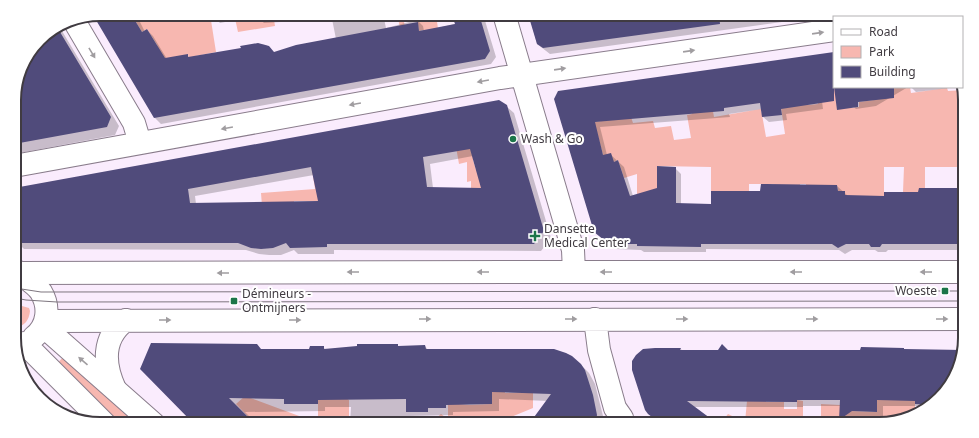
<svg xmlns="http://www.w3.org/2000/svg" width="979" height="438" font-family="'Noto Sans',sans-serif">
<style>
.green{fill:#f7b7b0}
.shadow{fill:#0003;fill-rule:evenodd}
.building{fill:#504b7b;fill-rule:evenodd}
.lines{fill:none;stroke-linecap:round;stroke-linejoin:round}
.minor-casing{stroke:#897c8b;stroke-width:24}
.major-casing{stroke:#897c8b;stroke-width:24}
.minor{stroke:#fff;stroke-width:22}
.major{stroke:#fff;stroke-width:22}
.tram{stroke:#7e767f;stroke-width:1}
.oneway{fill:#a09da0}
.poi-dot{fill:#1b7549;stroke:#fff;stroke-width:1.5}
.labels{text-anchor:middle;stroke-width:4;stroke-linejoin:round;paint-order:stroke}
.poi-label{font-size:12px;fill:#403b41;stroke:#fff;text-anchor:start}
.rim{fill:none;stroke:#403b41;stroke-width:2}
</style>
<rect width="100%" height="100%" fill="#faecfd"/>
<!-- green -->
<path class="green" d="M131 14H210L216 52 196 56 192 81 188 54 163 85 157 45 147 29 142 32Z
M234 14H273L275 26 238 32Z
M397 14H436L438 29 424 32 423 30 419 31 417 19 404 22 406 31 401 32Z
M891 87H910L911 93 947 88 948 91 964 90 965 192H960L961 167H925V192H903L904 167H884V204L845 195V192L838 191 837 185H826L806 188V184H800V196L773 184H749V191H711V167L657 166V203L637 194V174L624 178 618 160 614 162 603 155 594 122 631 117 633 123 653 121 655 128 671 126 674 140 691 138 687 115 692 114 691 105 711 100 714 117 761 109 766 137 785 134 780 101 809 105 818 104 816 90 834 88 850 108 859 107V102L874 100Z
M473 144V160L476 170 491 178 471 199V181L467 182V162L459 164 456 147Z
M312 170 328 201H294V205L262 206 261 193 315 189Z
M15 304 29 308 30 311C29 320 25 326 15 328Z
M63 357 148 424H114L56 365Z
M318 378 349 400V424H255L236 404 245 396 318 423Z
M505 391V393L533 392V408L511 417 506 424H429L441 414 448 419V403L469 405 492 404V392Z
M766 395V402H784V409H797V400L803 401V417L821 418V404L840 405 851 411 877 412V400H915V412L918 413 884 424H720L728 414 745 422 747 401Z"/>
<!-- shadow -->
<path class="shadow" d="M100 14H136L145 32 147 30 153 36 167 59 187 55 190 58 242 49 258 44 266 45 274 53 336 39 332 19 342 17 341 14H383L386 28 417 20 423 26 424 31 455 24 452 14H483L496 57 491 64 161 124 155 118Z
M185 14H195L189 18Z
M211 14H315V20L264 23 256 16 220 23Z
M529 14H811V18L550 54 537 44Z
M59 26 119 126 115 135 14 154V95L43 90 25 60 43 36Z
M817 62 823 109 786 114 787 120 769 122 763 117 762 109 729 114 730 117 600 127 607 155 610 154 624 167 633 196 658 189 675 168 681 174V204L712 205 761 192 837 186 848 196 885 197 919 193 920 189H965V250H888L886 252H878L875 250H852L845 254 839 250 706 249V252H644L641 250 615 249 595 232 555 99Z
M962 83 964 89V96L958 90V87L916 92 911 87H962Z
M848 87H908L876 106 856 109 850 103Z
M506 106 514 113 551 238 541 251 334 250V254H298L294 250 281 255H269L259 254 246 250 24 249 17 242 15 230 14 189ZM473 156 482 189 433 188 430 164ZM314 175 319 202 196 204 195 196Z
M397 345 399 347 425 346 428 350 581 365 589 373 595 384 604 420 603 424H531L548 401 499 399V411L453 412V415L410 416 419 424H350L351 407H325V411L245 412 257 424H196L261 350H309L323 347 326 350Z
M680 349 682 350 861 351 904 349 906 350 962 351 958 371 927 409 925 410H922L918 406H883V417L858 416 848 424H844L840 420 841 406H803V407H693L654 418Z"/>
<!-- building -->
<path class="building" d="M100 14H131L142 32 147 29 165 58 188 54V57L241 48 240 46 258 43 269 46 274 52 296 45 418 22 419 31 455 24 452 14H479L490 51 485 59 154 118 93 15Z
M528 14H719L720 24 543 48 537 44Z
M57 27 111 117 107 127 14 144V113L22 111 17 84 23 62 43 36Z
M834 52V101L781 109 782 115 762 117 760 103 724 108V111L595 122 603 155 611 153 614 162 618 160 630 196 657 188V166L676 167V203L711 204V191H760L761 184H767L837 185 838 191H845V195L884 196V192H918L919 188H960V192H965V244H882L880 247H871L869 244H846L838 248 832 244H701V247L637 246V244H609L594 232 554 99 558 91Z
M834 87H894V98L858 102V107L837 110Z
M499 100 507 105 544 231 534 244H327V247L290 248 286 243 273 248 261 249 251 248 238 243H16L15 233 14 188ZM470 149 481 188 427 187 423 157ZM311 167 318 201 190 203 188 189Z
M151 343 257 344 261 349H309L310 346H324V349L357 346V344H398V346L425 345 426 349H554L566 353 572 356 581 364 585 370 593 395 597 415 595 424H529L551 394 492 392V404L446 405V408H428V412H406V399L318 400V404H284V399L229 398 255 424H194L140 369Z
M722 344 728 350H860L861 347 904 348V349L963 350 958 371 931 405 915 404V401L877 400V412L852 411 839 420 840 400H797V402L687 401 718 424H661L648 414 645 410 632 370V361L636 355 643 349 655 348H681L680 350H718Z"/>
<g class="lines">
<defs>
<path id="minor" d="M504 14 573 250 574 272
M73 19 134 123 140 143
M14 166 500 78 834 30
M19 273 522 272H965
M595 319 599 350 615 408 622 418 618 424
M46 321 965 319
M115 389C104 365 101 338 126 320"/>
<path id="major" d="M15 270C23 277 35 283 41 292 50 307 48 326 34 337
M43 326 154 424
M24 343 105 424"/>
</defs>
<!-- minor casing -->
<use href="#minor" class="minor-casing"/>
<!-- major casing -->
<use href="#major" class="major-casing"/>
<!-- minor -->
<use href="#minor" class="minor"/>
<!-- major -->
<use href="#major" class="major"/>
<!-- tram -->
<path class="tram" d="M15 288 41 292 965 291
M15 298 26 300 57 302 965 301"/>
</g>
<!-- one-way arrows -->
<defs><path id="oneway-solid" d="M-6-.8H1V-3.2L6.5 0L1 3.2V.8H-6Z"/></defs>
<g class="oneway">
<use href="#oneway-solid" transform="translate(818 33) rotate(-8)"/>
<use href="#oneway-solid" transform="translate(689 51) rotate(-8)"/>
<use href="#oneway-solid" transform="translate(92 53) rotate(59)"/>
<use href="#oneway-solid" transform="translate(560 69) rotate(-8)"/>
<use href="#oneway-solid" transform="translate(483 81) rotate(170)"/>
<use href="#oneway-solid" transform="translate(355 104) rotate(170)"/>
<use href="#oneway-solid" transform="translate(227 128) rotate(170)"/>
<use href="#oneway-solid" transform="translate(353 272) rotate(180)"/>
<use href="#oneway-solid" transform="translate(483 272) rotate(180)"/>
<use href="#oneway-solid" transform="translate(606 272) rotate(-180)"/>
<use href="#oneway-solid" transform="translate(796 272) rotate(-180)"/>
<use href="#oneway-solid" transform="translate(926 272) rotate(-180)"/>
<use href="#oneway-solid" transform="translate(223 273) rotate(-180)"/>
<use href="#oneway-solid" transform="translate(425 319)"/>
<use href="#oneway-solid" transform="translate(571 319)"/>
<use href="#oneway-solid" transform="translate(682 319)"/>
<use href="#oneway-solid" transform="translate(812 319)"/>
<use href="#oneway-solid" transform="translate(942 319)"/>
<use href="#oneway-solid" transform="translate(165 320)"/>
<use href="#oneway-solid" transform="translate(295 320)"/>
<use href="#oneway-solid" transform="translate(83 361) rotate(-139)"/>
</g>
<!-- markers -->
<g class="poi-dot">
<circle cx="513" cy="139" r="4"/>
<path d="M533 230h4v4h4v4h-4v4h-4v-4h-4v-4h4z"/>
<rect x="941" y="287" width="8" height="8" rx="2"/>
<rect x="230" y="297" width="8" height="8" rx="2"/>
</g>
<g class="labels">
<!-- poi labels -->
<g class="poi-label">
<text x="521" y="143">Wash &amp; Go</text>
<text x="544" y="233">Dansette<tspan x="544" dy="14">Medical Center</tspan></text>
<text x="937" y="295" text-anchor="end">Woeste</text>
<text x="242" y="298">Démineurs -<tspan x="242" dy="14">Ontmijners</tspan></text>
</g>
</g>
<!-- crop -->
<path d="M0 0H979V438H0ZM100 21H879A79 79 0 0 1 958 100V338A79 79 0 0 1 879 417H100A79 79 0 0 1 21 338V100A79 79 0 0 1 100 21Z" fill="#fff" fill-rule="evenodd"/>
<path class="rim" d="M100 21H879A79 79 0 0 1 958 100V338A79 79 0 0 1 879 417H100A79 79 0 0 1 21 338V100A79 79 0 0 1 100 21Z"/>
<!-- legend -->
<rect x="833" y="16" width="130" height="72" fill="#ffffff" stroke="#b3b1b3"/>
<rect x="841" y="29" width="20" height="6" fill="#ffffff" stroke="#b3b1b3"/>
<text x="869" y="36" font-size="12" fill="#403b41">Road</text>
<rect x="841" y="46" width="20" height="12" fill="#f7b7b0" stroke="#b3b1b3"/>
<text x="869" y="56" font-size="12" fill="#403b41">Park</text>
<rect x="841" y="66" width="20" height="12" fill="#504b7b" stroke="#b3b1b3"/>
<text x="869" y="76" font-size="12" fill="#403b41">Building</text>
</svg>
